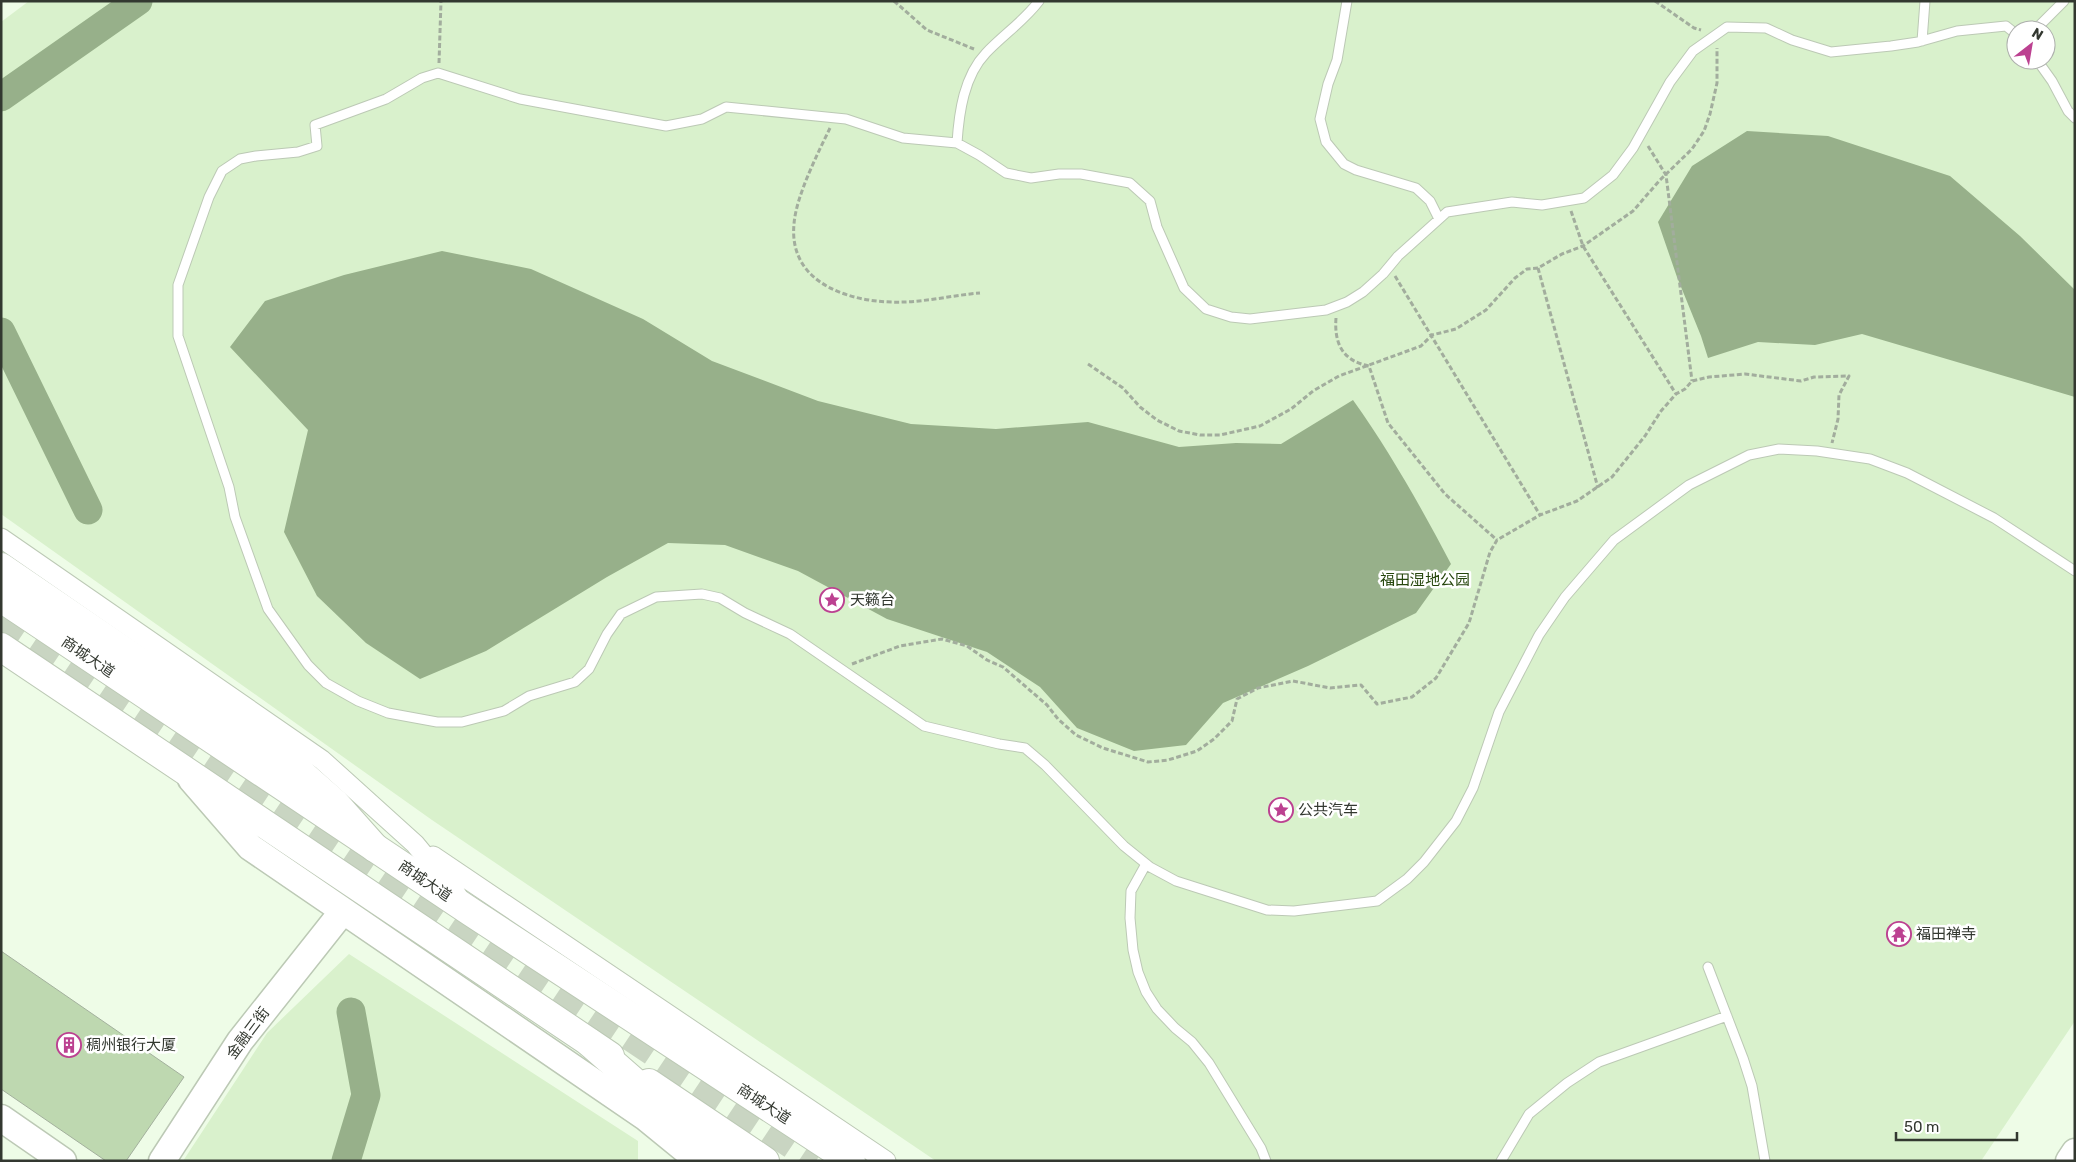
<svg xmlns="http://www.w3.org/2000/svg" width="2076" height="1162" font-family="Rubik,'Noto Sans SC',sans-serif">
<style>
.green{fill:#d9f1cc;fill-rule:evenodd}
.water{fill:#97b08a}
.lines{fill:none;stroke-linecap:round;stroke-linejoin:round}
.river{stroke:#97b08a;stroke-width:29}
.building{fill:#bed8b0;stroke:#a3b09d}
.highway-tunnel{stroke:#c9d5c2;stroke-width:28;stroke-dasharray:28 14;stroke-linecap:butt}
.lane-casing{stroke:#bcc9b5;stroke-width:11}
.street-casing{stroke:#bcc9b5;stroke-width:21}
.secondary-casing{stroke:#bcc9b5;stroke-width:29}
.primary-casing{stroke:#bcc9b5;stroke-width:30}
.highway-casing{stroke:#bcc9b5;stroke-width:30}
.path{stroke:#a2ad9d;stroke-width:3;stroke-dasharray:5 2.5;stroke-linecap:butt}
.lane{stroke:#fff;stroke-width:9}
.street{stroke:#fff;stroke-width:19}
.secondary{stroke:#fff;stroke-width:26}
.primary{stroke:#fff;stroke-width:28}
.highway{stroke:#fff;stroke-width:28}
.labels{text-anchor:middle;stroke-width:5;stroke-linejoin:round;paint-order:stroke}
.park-label{font-size:15px;fill:#26460d;stroke:#fff}
.poi-label{font-size:15px;fill:#333830;stroke:#fff;text-anchor:start}
.street-label{font-size:15px;fill:#333830;stroke:#fff}
</style>
<rect width="100%" height="100%" fill="#eefce7"/>
<!-- green -->
<path class="green" d="M29 1H2075V1021L1981 1161H936L432 820 1 514V22ZM2016 30H2046V60H2016Z
M349 954 638 1141V1161H183L267 1033Z"/>
<!-- water -->
<path class="water" d="M1747 131 1828 136 1950 176 2020 236 2075 290V397L1862 334 1815 345 1758 342 1708 358 1701 336 1677 277 1658 222 1692 166Z
M442 251 531 269 643 319 712 361 818 401 911 424 996 429 1088 422 1179 447 1236 443 1281 444 1353 400C1390 452 1421 507 1451 564L1416 613 1308 666 1223 703 1186 745 1134 751 1077 728 1040 687 987 652 887 619 798 571 725 545 668 543 607 577 486 651 420 679 366 643 317 596 284 532 308 430 230 347 265 301 344 275Z"/>
<g class="lines">
<!-- river -->
<path class="river" d="M1 97 138 1
M1 332 88 510
M346 1161 366 1095 351 1012"/>
</g>
<!-- building -->
<path class="building" d="M1 951 184 1077 126 1161H106L1 1089Z"/>
<g class="lines">
<!-- highway-tunnel -->
<path class="highway-tunnel" d="M1 616 816 1161"/>
<defs>
<path id="lane" d="M1347 1 1337 60 1328 84 1320 119 1326 142 1344 164 1356 170 1416 188 1430 201 1439 219
M2031 30 2040 25 2064 1
M2016 34 2006 26 1957 31 1918 42 1891 46 1831 52 1792 40 1766 28 1727 27 1693 51 1670 82 1633 148 1613 175 1584 198 1542 205 1512 202 1447 212 1398 256 1383 274 1363 292 1347 302 1326 310 1250 319 1231 317 1206 309 1184 288 1157 227 1150 201 1130 183 1081 174H1059L1031 178 1006 173 979 155 957 143 903 138 846 119 726 107 702 119 666 126 520 99 438 73 422 78 386 99 315 125 317 146 298 152 256 156 240 159 222 171 209 197 178 285V336L229 487 235 517 268 609 308 665 326 683 358 701 388 713 437 722H462L504 711 529 696 575 682 589 669 607 634 621 614 656 597 702 594 720 598 745 613 790 634 924 726 999 744 1025 748 1045 765 1124 846 1150 867 1176 881 1267 910 1294 911 1377 901 1407 879 1424 862 1456 821 1473 788 1499 712 1539 635 1565 597 1614 540 1689 485 1749 455 1779 449 1817 451 1870 459 1907 473 1994 518 2075 571
M1922 41 1925 1
M2037 60 2052 81 2068 111 2075 118
M957 143C959 112 964 76 986 53 1003 35 1024 21 1039 1
M1146 864 1131 891 1130 918 1133 950 1138 972 1146 992 1157 1009 1175 1028 1192 1042 1209 1063 1261 1148 1266 1161
M1708 967 1743 1058 1752 1086 1765 1161
M1501 1161 1529 1114 1567 1083 1599 1062 1727 1016"/>
<path id="street" d="M1 538 322 760 415 844 457 895
M433 856 886 1161"/>
<path id="secondary" d="M191 779 250 847 645 1117 699 1161
M1 1118 63 1161
M162 1161 240 1041 343 911
M2069 1161 2075 1152"/>
<path id="primary" d="M1 598 471 912 851 1161
M1 647 610 1056
M649 1083 765 1161"/>
<path id="highway" d="M1 567 294 767 335 803 375 848
M590 1043 687 1128 731 1161"/>
</defs>
<!-- lane casing -->
<use href="#lane" class="lane-casing"/>
<!-- street casing -->
<use href="#street" class="street-casing"/>
<!-- secondary casing -->
<use href="#secondary" class="secondary-casing"/>
<!-- primary casing -->
<use href="#primary" class="primary-casing"/>
<!-- highway casing -->
<use href="#highway" class="highway-casing"/>
<!-- path -->
<path class="path" d="M894 1 927 30 974 49
M1655 1 1694 28 1701 30
M439 63 441 1
M830 128C818 153 796 196 794 224 788 286 855 304 904 302 930 301 955 295 980 293
M1648 146 1666 175 1692 381
M1571 211 1583 246 1676 394
M1538 268 1598 488
M1395 276 1540 515
M1336 318C1334 344 1343 361 1369 366L1388 423 1445 494 1497 540
M1088 364 1123 388 1140 407 1157 420 1179 431 1200 435H1220L1260 426 1291 409 1313 391 1339 376 1421 346 1432 335 1456 329 1486 310 1515 278 1527 269 1538 268 1562 254 1583 246 1633 211 1660 180 1692 149 1704 131 1710 114 1717 83V48
M852 664 900 646 942 639 967 646 987 660 1003 667 1047 705 1058 719 1076 735 1103 748 1148 762 1168 760 1197 751 1214 739 1232 721 1237 699 1258 688 1293 681 1330 688 1361 685 1377 704 1412 697 1436 678 1469 623 1490 552 1497 540 1540 515 1577 501 1612 477 1645 436 1661 411 1676 394 1685 389 1692 381 1709 377 1745 374 1801 381 1814 377 1849 376 1839 395 1838 419 1832 443"/>
<!-- lane -->
<use href="#lane" class="lane"/>
<!-- street -->
<use href="#street" class="street"/>
<!-- secondary -->
<use href="#secondary" class="secondary"/>
<!-- primary -->
<use href="#primary" class="primary"/>
<!-- highway -->
<use href="#highway" class="highway"/>
</g>
<!-- icons -->
<defs>
<symbol id="sight-ring" viewBox="-11 -11 22 22"><circle r="9.5" fill="#fff" stroke="#bc4191" stroke-width="1.5"/><path d="M0-6L1.8-2.2L6-1.7L2.9 1.2L3.7 5.4L0 3.3L-3.7 5.4L-2.9 1.2L-6-1.7L-1.8-2.2Z" fill="#bc4191"/></symbol>
<symbol id="temple-ring" viewBox="-11 -11 22 22"><circle r="9.5" fill="#fff" stroke="#bc4191" stroke-width="1.5"/><path d="M0-6L5-2H3V0L6.5 2.5H4V6H1.5V3h-3V6H-4V2.5H-6.5L-3 0V-2H-5Z" fill="#bc4191"/></symbol>
<symbol id="building-ring" viewBox="-11 -11 22 22"><circle r="9.5" fill="#fff" stroke="#bc4191" stroke-width="1.5"/><path d="M-4-6H4V6H1V3H-1V6H-4ZM-2.5-4.3h1.7v1.8h-1.7ZM.8-4.3h1.7v1.8H.8ZM-2.5-1h1.7V.8h-1.7ZM.8-1h1.7V.8H.8Z" fill="#bc4191"/></symbol>
</defs>
<g fill-rule="evenodd">
<use href="#sight-ring" x="818" y="586" width="28" height="28"/>
<use href="#sight-ring" x="1267" y="796" width="28" height="28"/>
<use href="#temple-ring" x="1885" y="920" width="28" height="28"/>
<use href="#building-ring" x="55" y="1031" width="28" height="28"/>
</g>
<g class="labels">
<!-- park labels -->
<g class="park-label">
<text x="1425" y="585">福田湿地公园</text>
</g>
<!-- poi labels -->
<g class="poi-label">
<text x="850" y="605">天籁台</text>
<text x="1298" y="815">公共汽车</text>
<text x="1916" y="939">福田禅寺</text>
<text x="86" y="1050">稠州银行大厦</text>
</g>
<!-- street labels -->
<g class="street-label">
<text transform="translate(88 657) rotate(34)" y="5">商城大道</text>
<text transform="translate(425 881) rotate(34)" y="5">商城大道</text>
<text transform="translate(248 1033) rotate(-53)" y="5">金融三街</text>
<text transform="translate(764 1104) rotate(33)" y="5">商城大道</text>
</g>
</g>
<!-- border -->
<rect width="2076" height="1162" fill="none" stroke="#333830" stroke-width="5"/>
<!-- north arrow -->
<g transform="translate(2031 45) rotate(31)"><circle r="24" fill="#ffffff" stroke="#adafac"/>
<path d="M0-4L9 19L0 12L-9 19Z" fill="#bc4191"/>
<text y="-8" font-size="14" font-weight="bold" text-anchor="middle" fill="#333830">N</text>
</g>
<!-- scale -->
<path d="M1896 1132v8h121v-8" fill="none" stroke="#333830" stroke-width="2.5"/>
<text x="1904" y="1132" font-size="15" fill="#333830" stroke="#ffffff" stroke-width="4" paint-order="stroke">50 m</text>
</svg>
